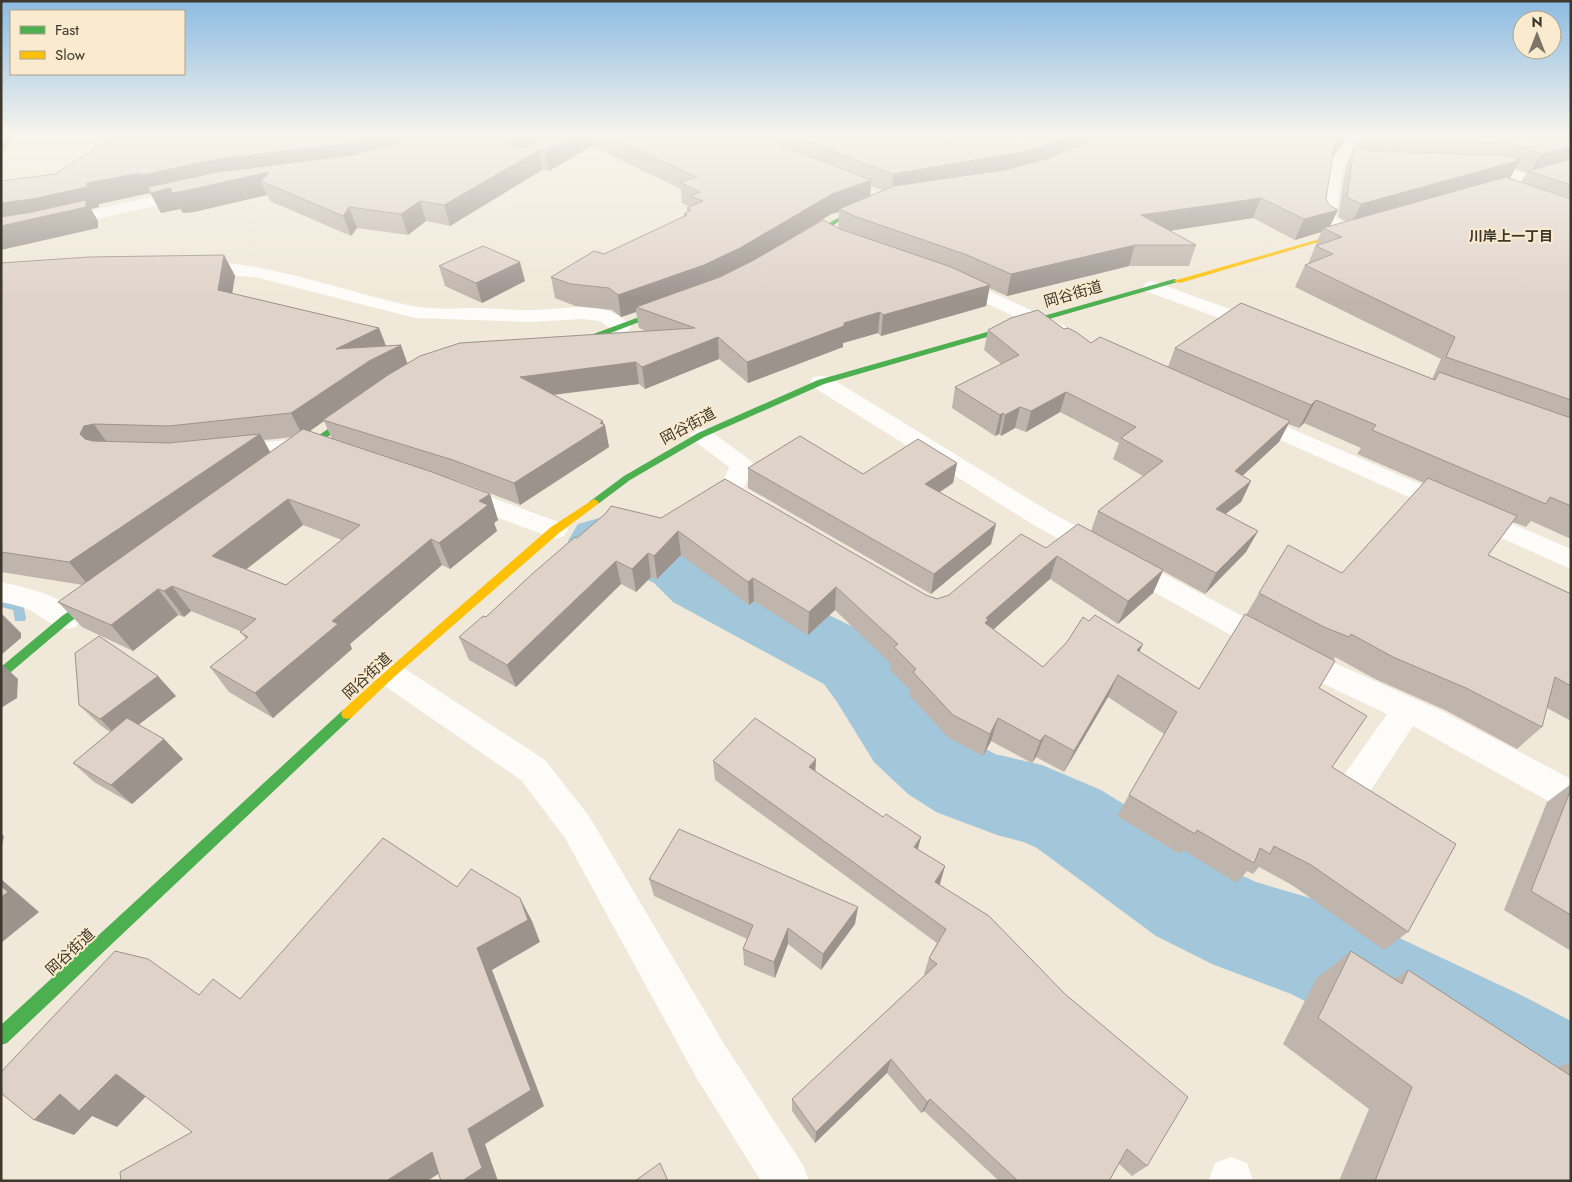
<svg xmlns="http://www.w3.org/2000/svg" width="1572" height="1182" font-family="Jost,'Noto Sans JP',sans-serif">
<style>
.lines{fill:none;stroke-linecap:round;stroke-linejoin:round}
.stream{fill:#a2c6da;fill-rule:evenodd}
.river{fill:#a2c6da;fill-rule:evenodd}
.street{fill:#fdfcf9;fill-rule:evenodd}
.fast{fill:#4caf50;fill-rule:evenodd}
.slow{fill:#ffc107;fill-rule:evenodd}
.wall{fill:#c0b5ad;fill-rule:evenodd}
.shaded-wall{fill:#9c938d}
.building{fill:#dfd2c9;stroke:#9c938d;fill-rule:evenodd}
.labels{text-anchor:middle;stroke-width:4;stroke-linejoin:round;paint-order:stroke}
.far-neighbourhood-label{font-size:14px;font-weight:bold;fill:#3d372c;stroke:#faebce}
.street-label{font-size:15px;fill:#3d372c;stroke:#faebce}
</style>
<rect width="100%" height="100%" fill="#f0e8d8"/>
<g class="lines">
<!-- stream -->
<path class="stream" d="M1 597 23 604 26 618 25 621H15L13 610 1 607Z"/>
<!-- river -->
<path class="river" d="M603 517 680 536 704 547 725 564 880 640 895 656 934 712 970 740 995 754 1042 765 1101 790 1226 868 1256 882 1310 898 1346 913 1521 995 1571 1021V1138L1531 1122 1445 1071 1291 994 1212 964 1156 936 1037 848 1024 842 997 835 936 812 908 794 874 762 837 702 824 684 673 602 654 583 633 573 578 558 568 541 578 524Z"/>
<!-- street -->
<path class="street" d="M1350 135H1364L1350 156 1385 160 1390 162 1393 165 1390 168C1375 172 1359 167 1344 164L1343 167 1336 218 1355 228 1357 232 1355 236H1343L1321 224 1319 220 1327 167Z
M1476 163 1500 164 1532 177 1535 180 1532 183H1522L1498 173 1471 171 1468 168 1471 165Z
M191 188 197 190 199 193 197 196 45 231 1 238V228L45 221Z
M194 261C269 261 340 291 413 306 434 310 459 308 481 308 498 309 514 310 531 310 561 310 610 297 631 327L628 331 621 333 614 331 600 321 582 319 531 322 415 318 259 278 188 270 185 266 188 262Z
M955 275 1065 326 1068 330 1065 334 1058 336 1051 334 948 285 946 281 948 277Z
M1152 281 1266 322 1269 326 1266 330 1259 332 1252 330 1145 291 1143 287 1145 283Z
M821 376 829 377 1050 512 1203 595 1308 651 1444 712 1571 779V811L1559 807 1413 726 1363 802 1351 807 1339 802 1334 792 1339 782 1387 714 1288 667 1032 524 813 387 810 382 813 377Z
M1250 411 1571 549V569L1242 423 1239 418 1242 413Z
M701 428 709 430 750 460 754 465 744 488 765 500 769 506 765 512C749 516 727 505 719 491L729 467 693 440 690 435 693 430Z
M313 438 321 440 325 445 321 450 231 459 223 457 219 452 223 447 231 445Z
M460 486 564 524 568 530 564 536 555 539 451 500 448 494 451 488Z
M1 582C26 588 67 595 80 619L76 627C56 633 46 618 29 610 21 606 10 604 1 602Z
M390 662 401 666 545 760 589 816 726 1047 803 1165 809 1181H761L696 1077 565 838 521 780 379 682 375 674 379 666Z
M1231 1157 1247 1163 1253 1181H1208L1215 1163Z"/>
<!-- fast -->
<path class="fast" d="M872 205 875 207 874 208 840 221 802 245 795 243 836 219Z
M1174 279 1181 281 824 384 704 437 630 480 598 504H590L589 502 624 476 698 433 818 380Z
M669 306 676 308 592 340 565 342 561 340 565 338 588 336Z
M360 407 365 410 363 412 296 459H290L288 457 290 455Z
M101 590 105 591 107 594 105 597 70 622 5 677 1 679V667L62 616Z
M347 709 351 710 353 714 351 718 7 1043 1 1045V1025L343 710Z"/>
<!-- slow -->
<path class="slow" d="M1351 230 1356 231 1180 283 1173 281Z
M594 499 599 502 598 504 559 533 394 677 351 718 347 719 343 718 341 714 343 710 386 671 551 527Z"/>
</g>
<!-- wall -->
<path class="wall" d="M117 135H928L948 142 970 135H1349L1332 157 1326 199 1329 205 1338 210 1330 226 1347 222 1338 217 1346 166 1354 147 1356 148 1362 135H1571V539L1531 521 1526 527 1513 522 1488 555 1571 594V721L1547 708 1542 727 1517 749 1445 710 1375 679 1335 657 1319 688 1332 767 1408 932 1384 950 1292 885 1259 867 1253 874 1247 871 1237 883 1183 850 1180 854 1117 816 1164 734 1108 697 1064 772 1036 757 1032 763 991 741 983 756 948 737 909 695 910 690 890 670 891 664 835 610 808 635 754 601 749 605 681 555 657 579 651 577 636 592 621 584 516 687 469 660 459 637 486 617 606 513 611 506 937 599 949 595 1046 548 1091 531 1098 511 1143 476 1113 459 1119 443 1060 412 1026 432 1015 428 1001 436 999 434 995 436 952 408 955 387 1001 364 984 350 988 330 1064 329 1091 343 1168 367 1175 348 1432 379 1441 359 1295 287 1305 265 1308 264 1321 232 1295 240 1253 218 1170 231 1196 245 1189 266H1129L1007 296 989 288 986 306 881 336 878 333 843 343V347L748 383 719 359 645 389 639 384 554 395 603 424 609 447 520 505 461 482 451 479 490 494 498 520 494 523 497 531 450 569 442 565 350 644 352 649 273 718 229 692 210 667 246 639 240 631 191 611 184 617 178 615 133 651 82 627 58 602 83 585 1 572V263L224 255 235 276 232 294 379 328 386 346 407 364 646 331 639 328 636 312 621 317 612 310 575 306 555 298 551 277 604 254 684 217V214L687 212V208L690 207 682 203 681 189 592 146 549 171 542 170 450 226 426 221 408 235 357 228 351 236 270 201 267 195 194 212 183 213 180 209 161 213 150 193 99 204V207L91 209 98 221V228L55 174ZM1515 168 1527 173 1521 182 1509 178ZM871 186 883 190 870 196ZM839 212 838 228 800 234 831 214ZM324 421 332 439 309 431ZM1304 423 1361 448 1357 454 1424 483 1342 573 1259 593 1246 615 1199 689 1139 652 1143 644 1089 621 1043 667 993 629 1050 579 1118 624 1153 593 1163 571 1205 594 1246 552 1258 531 1225 514 1241 502 1251 481 1242 476 1279 442 1288 424 1299 428ZM292 437 270 452 264 440 276 439ZM303 525 342 540 286 585 246 569Z
M439 266 525 281 482 303 445 286Z
M957 463 953 483 939 492 996 524 991 544 931 594 748 488V468L863 474Z
M176 696 138 725 164 739 183 759 132 804 94 782 73 763 110 732 100 725 79 705Z
M713 761 815 771 883 817 921 837 918 850 945 866 939 885 1147 1166 1132 1176 1119 1164 1109 1181H999L924 1111 921 1113 887 1073 815 1143 792 1111V1099L925 975 924 974 929 958 937 943 715 780Z
M1571 784V951L1504 910 1547 802Z
M649 879 855 924 821 970 788 944 775 978 744 965 743 949 747 939 654 896Z
M1351 951 1394 979 1408 970 1558 1067 1571 1062V1181H1339L1369 1109 1283 1044 1316 979Z"/>
<!-- shaded-wall -->
<path class="shaded-wall" d="M1 135H14L4 152 1 148Z
M383 135H442L261 181 267 195 194 212 183 213 171 191 180 209 161 213 141 175 218 159Z
M519 135H549L513 161 509 142 512 138Z
M575 135H590L592 146 549 171 545 152Z
M1071 135H1120L1031 169 892 194 893 174Z
M1343 135H1349L1325 167 1334 147Z
M1571 147V163L1530 172 1541 154Z
M539 150 542 170 450 226 444 205Z
M1520 160 1509 180 1351 224 1361 204Z
M140 173 150 193 99 204V207L91 209 98 221V228L1 250V203L87 183Z
M871 180 870 200 839 209V212L831 214 741 269 636 307V312L621 317 618 295 832 194Z
M1261 198 1253 218 1135 236 1141 215Z
M420 201 426 221 408 235 401 214Z
M349 207 357 228 351 236 343 216Z
M1338 210 1328 230 1323 228 1321 232 1295 240 1304 219Z
M1135 245 1129 266 1007 296 1011 274Z
M224 255 235 276 229 312 218 290Z
M520 262 525 281 482 303 476 283Z
M990 285 986 306 881 336 883 315Z
M880 312 878 333 843 343V347L748 383 747 362 844 323Z
M379 328 388 351 336 349Z
M718 337 719 359 645 389 642 367Z
M401 345 409 368 323 420 324 421 303 436 291 413 369 361Z
M636 362 639 384 526 398 520 377Z
M1066 392 1060 412 1026 432 1031 411Z
M1316 400 1304 423 1299 428 1311 405Z
M1020 407 1015 428 1001 436 1005 415Z
M1003 413 999 434 995 436 1000 415Z
M603 421 604 426 605 425 609 447 520 505 514 483Z
M1290 421 1279 442 1225 492 1235 471Z
M94 424 110 447 97 457 80 434 84 426Z
M260 434 273 457 89 586 69 562Z
M957 463 953 483 922 504 925 484Z
M1251 481 1241 502 1205 530 1216 509Z
M490 494 498 520 494 523 497 531 450 569 439 543 479 501Z
M288 499 303 525 230 582 212 556Z
M996 524 991 544 931 594 934 574Z
M678 531 681 555 657 579 654 556Z
M1258 531 1246 552 1205 594 1216 573Z
M431 539 442 565 350 644 352 649 273 718 255 693 332 621Z
M648 553 651 577 636 592 632 569Z
M1057 556 1050 579 984 638 986 618Z
M616 561 621 584 516 687 507 665Z
M1163 570 1153 593 1118 624 1128 601Z
M753 578 754 601 749 605 748 582Z
M172 586 191 611 184 617 164 591Z
M836 587 835 610 808 635 809 612Z
M158 589 178 615 133 651 111 625Z
M1 613 21 633V638L1 655Z
M1143 644 1132 667 1137 650Z
M1 663 18 679 17 698 1 708Z
M1118 675 1108 697 1064 772 1074 751Z
M158 676 176 696 120 739 100 719Z
M998 718 991 741 983 756 990 734Z
M1045 735 1036 757 1032 763 1040 741Z
M164 739 183 759 132 804 111 785Z
M816 759 815 779 809 767Z
M1 834 4 836 1 849Z
M921 837 916 855 914 847Z
M945 866 940 884 930 900 935 882Z
M1 879 39 912 1 943Z
M520 898 532 921 540 942 492 970 544 1106 485 1144 498 1181H462L468 1129 477 948Z
M858 907 855 924 821 970 823 954Z
M788 928V944L775 978 774 962Z
M891 1059 887 1073 815 1143 816 1132Z
M116 1074 151 1091 117 1127 92 1116 74 1135 34 1120 60 1094Z
M930 1099 924 1111 921 1113 927 1102Z
M432 1152 451 1166 427 1181H386Z"/>
<!-- building -->
<path class="building" d="M117 135H383L352 143 218 159 141 175 140 173 87 183V187L32 199 1 203V181L55 174Z
M429 135H519L512 138 509 142 513 148H523L549 135H575L545 152 539 150 444 205 420 201 401 214 349 207 343 216 261 181 269 172 184 191 172 193 170 188 151 193 148 187 218 172 353 155Z
M605 135H760L773 142 871 180 832 194 740 248 704 265 618 295 609 288 571 284 551 277 594 251 604 254 687 215 684 214 691 210 687 208 703 201 690 196 700 192 680 182 697 177Z
M791 135H928L948 142 970 135H1071L1035 150 893 174Z
M1104 135H1343L1334 147 1326 199 1329 205 1338 210 1304 219 1261 198 1141 215 1196 245H1135L1011 274 967 255 854 216 839 209 894 186 1004 170 1047 159Z
M1362 135H1571V147L1541 154 1511 143 1374 139 1362 136Z
M1354 147 1374 151 1509 156 1520 160 1361 204 1347 197Z
M1571 159V185L1528 171Z
M1506 177 1571 199V400L1446 357 1455 337 1305 265 1333 254 1316 246 1342 237 1323 228Z
M86 200V207L1 226V217L32 212Z
M823 220 840 229 951 267 990 285 883 315 880 312 844 323V326L747 362 718 337 642 367 636 362 520 377 603 421 600 423 605 425 514 483 453 460 323 420 388 375 420 356 460 343 695 328 636 307 720 277 754 260Z
M483 246 520 262 476 283 439 266Z
M224 255 218 290 379 328 336 349 401 345 369 361 291 413 169 426 94 424 84 426 80 434 85 439 93 441 169 443 260 434 69 562 1 552V263L89 257Z
M1241 303 1435 380 1439 372 1571 418V506L1550 497 1546 504 1372 430 1376 425 1316 400 1311 405 1175 348Z
M1038 310 1064 329 1068 328 1076 332 1091 343 1100 337 1290 421 1235 471 1251 481 1216 509 1258 531 1216 573 1098 511 1163 461 1121 438 1136 427 1066 392 1031 411 1020 407 1005 415 1003 413 1000 415 955 387 1019 355 988 330 1011 318Z
M303 429 432 472 490 494 479 501 488 505 439 543 431 539 332 621 338 624 255 693 210 667 248 637 240 632 256 619 172 586 164 591 158 589 111 625 58 602ZM288 499 360 525 286 585 212 556Z
M800 436 863 474 918 439 957 463 925 484 996 524 934 574 748 468Z
M1428 478 1517 516 1488 555 1571 594V686L1555 677 1542 727 1466 688 1393 657 1351 634 1349 637 1324 627 1259 593 1288 545 1342 573Z
M725 479 926 595 937 599 949 595 1021 534 1046 548 1078 524 1163 570 1128 601 1057 556 986 618 988 620 985 623 1043 667 1067 642 1083 617 1089 621 1095 615 1143 644 1137 650 1199 689 1245 614 1335 661 1319 688 1367 716 1332 767 1456 844 1408 932 1311 865 1274 846 1270 854 1260 848 1254 863 1197 830 1195 834 1129 795 1177 712 1118 675 1074 751 1045 735 1040 741 998 718 990 734 953 715 913 672 916 669 894 647 898 644 836 587 809 612 753 578 748 582 678 531 654 556 648 553 632 569 616 561 507 665 459 637 483 616 486 617 532 574 575 537 577 538 606 513 611 506 661 518Z
M99 636 158 676 100 719 79 705 75 653Z
M127 718 164 739 111 785 73 763Z
M755 718 816 759 809 767 883 817 886 814 921 837 914 847 945 866 935 882 989 916 1065 994 1188 1097 1147 1166 1127 1149 1109 1181H1018L930 1099 927 1102 891 1059 816 1132 792 1099 937 964 929 958 946 929 713 761Z
M1571 789V915L1531 891Z
M679 829 858 907 823 954 788 928 774 962 743 949 753 925 649 879Z
M383 838 457 887 471 869 520 898 528 920 477 948 531 1090 468 1129 482 1168 462 1181H441L432 1152 386 1181H121L120 1172 192 1132 116 1074 79 1111 60 1094 34 1120 1 1093V1072L115 951 148 959 199 995 213 979 240 999Z
M1 886 8 892 1 897Z
M1351 951 1402 984 1408 970 1571 1076V1181H1375L1412 1087 1318 1018Z
M660 1163 668 1181H635Z"/>
<!-- sky -->
<linearGradient id="sky" x2="0" y2="1"><stop stop-color="#8cbbe2"/><stop offset="0.45" stop-color="#f8f5ed"/><stop offset="1" stop-color="#f8f5ed" stop-opacity="0"/></linearGradient>
<rect width="1572" height="300" fill="url(#sky)"/>
<g class="labels">
<!-- far-neighbourhood labels -->
<g class="far-neighbourhood-label">
<text x="1511" y="241">川岸上一丁目</text>
</g>
<!-- street labels -->
<g class="street-label">
<text transform="translate(1073 294) rotate(-16)" y="5">岡谷街道</text>
<text transform="translate(688 426) rotate(-28)" y="5">岡谷街道</text>
<text transform="translate(367 676) rotate(-43)" y="5">岡谷街道</text>
<text transform="translate(70 952) rotate(-43)" y="5">岡谷街道</text>
</g>
</g>
<!-- border -->
<rect width="1572" height="1182" fill="none" stroke="#3d372c" stroke-width="5"/>
<!-- legend -->
<rect x="10" y="10" width="175" height="65" fill="#faebce" stroke="#aea38d"/>
<rect x="20" y="26" width="25" height="8" fill="#4caf50" stroke="#aea38d"/>
<text x="55" y="35" font-size="15" fill="#3d372c">Fast</text>
<rect x="20" y="51" width="25" height="8" fill="#ffc107" stroke="#aea38d"/>
<text x="55" y="60" font-size="15" fill="#3d372c">Slow</text>
<!-- north arrow -->
<g transform="translate(1537 35)"><circle r="24" fill="#faebce" stroke="#aea38d"/>
<path d="M0-4L9 19L0 12L-9 19Z" fill="#7c7568"/>
<text y="-8" font-size="14" font-weight="bold" text-anchor="middle" fill="#3d372c">N</text>
</g>
</svg>
